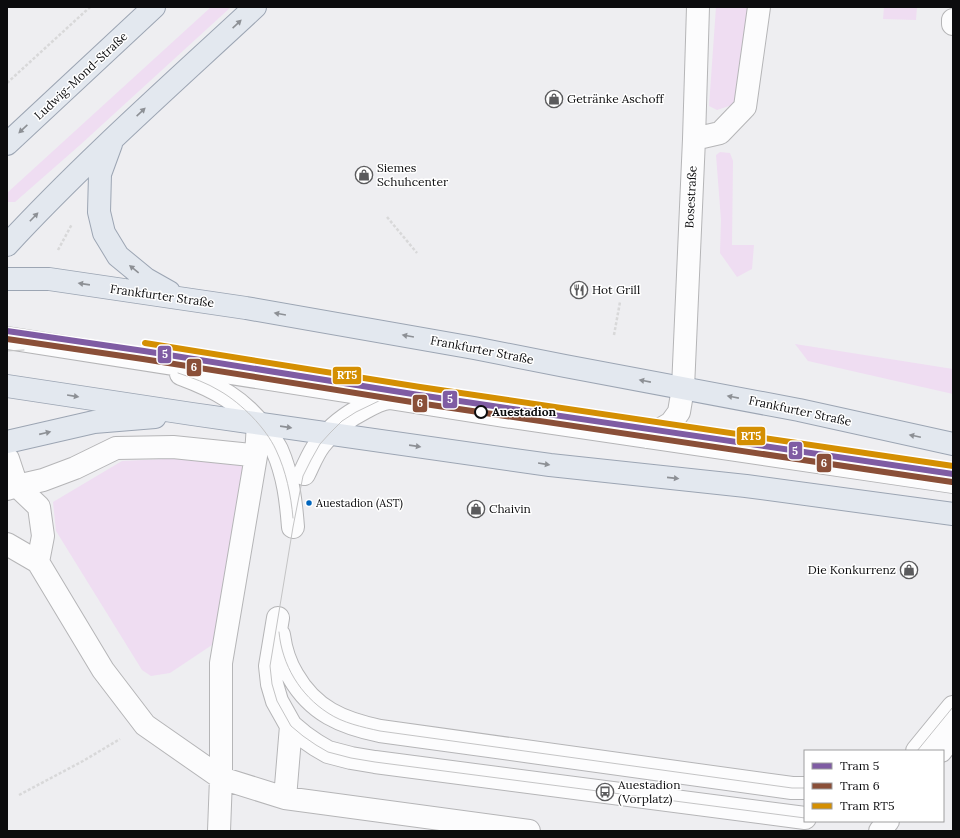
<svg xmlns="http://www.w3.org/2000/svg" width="960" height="838" font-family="Lora,serif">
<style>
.green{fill:#efddf2}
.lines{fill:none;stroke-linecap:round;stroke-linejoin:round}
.minor-casing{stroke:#b5b5b7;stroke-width:24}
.major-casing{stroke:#9ca5b3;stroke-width:24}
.path{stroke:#d8d8d9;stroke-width:2.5;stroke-dasharray:3 2;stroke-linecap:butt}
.minor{stroke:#fcfcfd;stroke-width:22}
.major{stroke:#e3e8ef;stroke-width:22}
.tram{stroke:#c4c4c5;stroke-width:1}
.tram-1-casing{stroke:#fff;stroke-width:9}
.tram-2-casing{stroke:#fff;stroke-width:9}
.tram-3-casing{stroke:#fff;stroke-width:9}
.tram-1{stroke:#7f5ca3;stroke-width:6}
.tram-2{stroke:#8a4f38;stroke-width:6}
.tram-3{stroke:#d48f02;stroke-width:6}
.oneway{fill:#8d9095}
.stop-dot{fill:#fff;stroke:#0c0c0e;stroke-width:2}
.bus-dot{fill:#0065bd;stroke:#fff;stroke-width:1.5}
.labels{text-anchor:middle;stroke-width:3;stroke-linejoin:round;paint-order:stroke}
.bus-label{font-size:11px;fill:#0c0c0e;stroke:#fff;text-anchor:start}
.street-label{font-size:12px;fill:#0c0c0e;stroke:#fff}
.poi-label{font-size:12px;fill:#0c0c0e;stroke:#fff;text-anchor:start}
.stop-label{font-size:12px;font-weight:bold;fill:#0c0c0e;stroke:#fff;text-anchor:start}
.line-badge{stroke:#fff;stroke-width:1.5}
.badge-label{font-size:11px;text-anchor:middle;font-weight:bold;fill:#fff}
</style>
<rect width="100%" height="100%" fill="#eeeef1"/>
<!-- green -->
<path class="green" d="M211 7H231L80 145 15 202H7V193Z
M716 7H750L735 104 717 110 709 106Z
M884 7H917L916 20 883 19Z
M720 152 730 153 733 161 732 245H754L752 269 737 277 720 253 721 220 716 155Z
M795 344 953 369V394L808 361Z
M251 455 218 641 170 673 151 676 142 670 56 531 53 502 122 461Z"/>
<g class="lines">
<defs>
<path id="minor" d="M953 24V20
M694 139 720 133 745 107 759 7
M7 338 518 418 953 482
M181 374C216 387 243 401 265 432 269 438 274 444 277 450 288 475 291 501 293 527
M647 437 671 423 679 412 683 388 694 139 698 7
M304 474C309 464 313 453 320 444 332 428 348 416 366 407 373 403 381 399 389 398
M17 486 43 480 75 468 116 448 173 447 251 455
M17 486 39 507 43 536 38 562
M7 489 17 486 8 459
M7 544 38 562 103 670 145 725 221 778 285 798 529 831
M278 618 270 666 272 684 277 701 291 726 303 736 316 745 328 752 351 758 375 762 805 818
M279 635C281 650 285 663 293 676 313 711 342 723 380 731L792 788H805
M917 751 953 707
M941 751 953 735
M285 798 291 726
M219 831 221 778V663L256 456 258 423
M880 831 888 821"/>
<path id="major" d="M7 144 154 7
M111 144 100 174 99 212 104 233 118 256 146 279 169 292
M7 245C85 161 171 85 255 7
M7 279H49L246 308 474 348 565 366 799 410 953 444
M7 386 192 414 550 465 746 486 953 514
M7 442 94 422 155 417"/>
</defs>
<!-- minor casing -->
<use href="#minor" class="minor-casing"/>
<!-- major casing -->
<use href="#major" class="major-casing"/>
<!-- path -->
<path class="path" d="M7 83 90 7
M387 217 417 253
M58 250 72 224
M614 335 620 302
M19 795 83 761 120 739"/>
<!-- minor -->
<use href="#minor" class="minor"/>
<!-- major -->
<use href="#major" class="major"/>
<!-- tram -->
<path class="tram" d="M7 333 16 332
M7 351 24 350
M178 373C193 378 207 383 220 391 241 403 266 428 276 450 286 471 291 495 293 518
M419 395H404L385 398 356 412 342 421 330 433 320 444 311 460 303 476 293 527 270 666 272 684 277 701 291 726 303 736 316 745 328 752 351 758 375 762 805 818
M279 632C282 665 300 695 328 713 343 723 362 727 380 731L792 788H805
M917 751 953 707"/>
<defs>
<path id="tram-1" d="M7 331 144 351 419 395 953 474"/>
<path id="tram-2" d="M7 339 143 359 418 403 952 482"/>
<path id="tram-3" d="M145 343 420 387 953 466"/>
</defs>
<!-- tram-1 casing -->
<use href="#tram-1" class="tram-1-casing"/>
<!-- tram-2 casing -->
<use href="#tram-2" class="tram-2-casing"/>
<!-- tram-3 casing -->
<use href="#tram-3" class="tram-3-casing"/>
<!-- tram-1 -->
<use href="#tram-1" class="tram-1"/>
<!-- tram-2 -->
<use href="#tram-2" class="tram-2"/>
<!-- tram-3 -->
<use href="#tram-3" class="tram-3"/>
</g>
<!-- one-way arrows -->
<defs><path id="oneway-solid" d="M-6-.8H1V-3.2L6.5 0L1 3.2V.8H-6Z"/></defs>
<g class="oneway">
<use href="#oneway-solid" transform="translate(237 24) rotate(-43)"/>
<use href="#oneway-solid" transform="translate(141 112) rotate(-43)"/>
<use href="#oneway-solid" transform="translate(23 129) rotate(137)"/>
<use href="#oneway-solid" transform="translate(34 217) rotate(-46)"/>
<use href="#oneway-solid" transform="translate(134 269) rotate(-141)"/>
<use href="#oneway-solid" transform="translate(84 284) rotate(-172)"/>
<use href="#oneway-solid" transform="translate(280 314) rotate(-170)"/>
<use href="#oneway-solid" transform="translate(408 336) rotate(-170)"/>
<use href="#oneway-solid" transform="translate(645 381) rotate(-169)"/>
<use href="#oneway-solid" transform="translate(73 396) rotate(9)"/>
<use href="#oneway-solid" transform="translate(733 397) rotate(-169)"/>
<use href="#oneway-solid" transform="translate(286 427) rotate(8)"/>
<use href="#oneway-solid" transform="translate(45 433) rotate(-13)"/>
<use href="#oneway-solid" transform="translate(915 436) rotate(-168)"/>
<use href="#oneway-solid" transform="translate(415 446) rotate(8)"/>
<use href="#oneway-solid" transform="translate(544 464) rotate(9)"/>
<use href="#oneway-solid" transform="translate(673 478) rotate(6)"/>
</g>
<!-- icons -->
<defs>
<symbol id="shop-ring" viewBox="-11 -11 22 22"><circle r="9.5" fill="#fff" stroke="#5b5b5d" stroke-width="1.5"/><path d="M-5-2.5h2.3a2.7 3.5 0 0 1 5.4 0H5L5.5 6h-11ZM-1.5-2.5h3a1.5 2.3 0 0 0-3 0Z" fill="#5b5b5d"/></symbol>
<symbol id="restaurant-ring" viewBox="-11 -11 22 22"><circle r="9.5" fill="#fff" stroke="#5b5b5d" stroke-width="1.5"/><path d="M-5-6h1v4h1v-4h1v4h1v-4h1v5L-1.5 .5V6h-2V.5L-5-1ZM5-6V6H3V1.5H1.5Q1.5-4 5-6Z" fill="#5b5b5d"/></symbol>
<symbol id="bus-ring" viewBox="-11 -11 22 22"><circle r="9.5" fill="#fff" stroke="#5b5b5d" stroke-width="1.5"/><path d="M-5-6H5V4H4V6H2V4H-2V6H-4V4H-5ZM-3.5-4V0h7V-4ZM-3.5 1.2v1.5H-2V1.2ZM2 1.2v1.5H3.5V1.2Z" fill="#5b5b5d"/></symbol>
</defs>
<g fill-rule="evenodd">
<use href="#shop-ring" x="544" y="89" width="20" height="20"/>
<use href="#shop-ring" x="354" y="165" width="20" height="20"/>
<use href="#restaurant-ring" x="569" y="280" width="20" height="20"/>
<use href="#shop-ring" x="466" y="499" width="20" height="20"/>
<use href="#shop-ring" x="899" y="560" width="20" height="20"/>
<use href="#bus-ring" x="595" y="782" width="20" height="20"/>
</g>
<!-- markers -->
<circle class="stop-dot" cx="481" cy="412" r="6"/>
<circle class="bus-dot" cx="309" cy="503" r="3.5"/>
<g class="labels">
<!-- bus labels -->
<g class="bus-label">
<text x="316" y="507">Auestadion (AST)</text>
</g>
<!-- street labels -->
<g class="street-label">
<text transform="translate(81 76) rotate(-43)" y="4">Ludwig-Mond-Straße</text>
<text transform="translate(691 197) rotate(-87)" y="4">Bosestraße</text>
<text transform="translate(162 296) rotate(8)" y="4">Frankfurter Straße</text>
<text transform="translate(482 350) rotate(11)" y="4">Frankfurter Straße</text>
<text transform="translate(800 411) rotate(12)" y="4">Frankfurter Straße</text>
</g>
<!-- poi labels -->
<g class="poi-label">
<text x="567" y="103">Getränke Aschoff</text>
<text x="377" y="172">Siemes<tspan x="377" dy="14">Schuhcenter</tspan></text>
<text x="592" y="294">Hot Grill</text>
<text x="489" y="513">Chaivin</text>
<text x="896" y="574" text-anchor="end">Die Konkurrenz</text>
<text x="618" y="789">Auestadion<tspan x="618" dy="14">(Vorplatz)</tspan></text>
</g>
<!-- stop labels -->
<g class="stop-label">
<text x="492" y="416">Auestadion</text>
</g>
</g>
<g class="line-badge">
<rect x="157" y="345" width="15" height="19" rx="4" fill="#7f5ca3"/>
<rect x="186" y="358" width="16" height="19" rx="4" fill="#8a4f38"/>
<rect x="332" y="366" width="30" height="19" rx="4" fill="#d48f02"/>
<rect x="442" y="390" width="16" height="19" rx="4" fill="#7f5ca3"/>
<rect x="412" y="394" width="16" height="19" rx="4" fill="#8a4f38"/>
<rect x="736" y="426" width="30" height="20" rx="4" fill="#d48f02"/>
<rect x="788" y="441" width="15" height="19" rx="4" fill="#7f5ca3"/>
<rect x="816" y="453" width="16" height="20" rx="4" fill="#8a4f38"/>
</g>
<g class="badge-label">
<text x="165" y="358">5</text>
<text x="194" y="371">6</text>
<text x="347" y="379">RT5</text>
<text x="450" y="403">5</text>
<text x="420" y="407">6</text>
<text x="751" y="440">RT5</text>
<text x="795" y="455">5</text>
<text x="824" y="467">6</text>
</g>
<!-- border -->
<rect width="960" height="838" fill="none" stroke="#0c0c0e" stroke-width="16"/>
<!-- legend -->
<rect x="804" y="750" width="140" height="72" fill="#ffffff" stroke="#9e9e9f"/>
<rect x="812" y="763" width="20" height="6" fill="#7f5ca3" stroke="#9e9e9f"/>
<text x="840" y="770" font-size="12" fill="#0c0c0e">Tram 5</text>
<rect x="812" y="783" width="20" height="6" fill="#8a4f38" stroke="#9e9e9f"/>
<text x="840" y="790" font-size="12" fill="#0c0c0e">Tram 6</text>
<rect x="812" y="803" width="20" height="6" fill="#d48f02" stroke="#9e9e9f"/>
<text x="840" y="810" font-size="12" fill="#0c0c0e">Tram RT5</text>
</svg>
